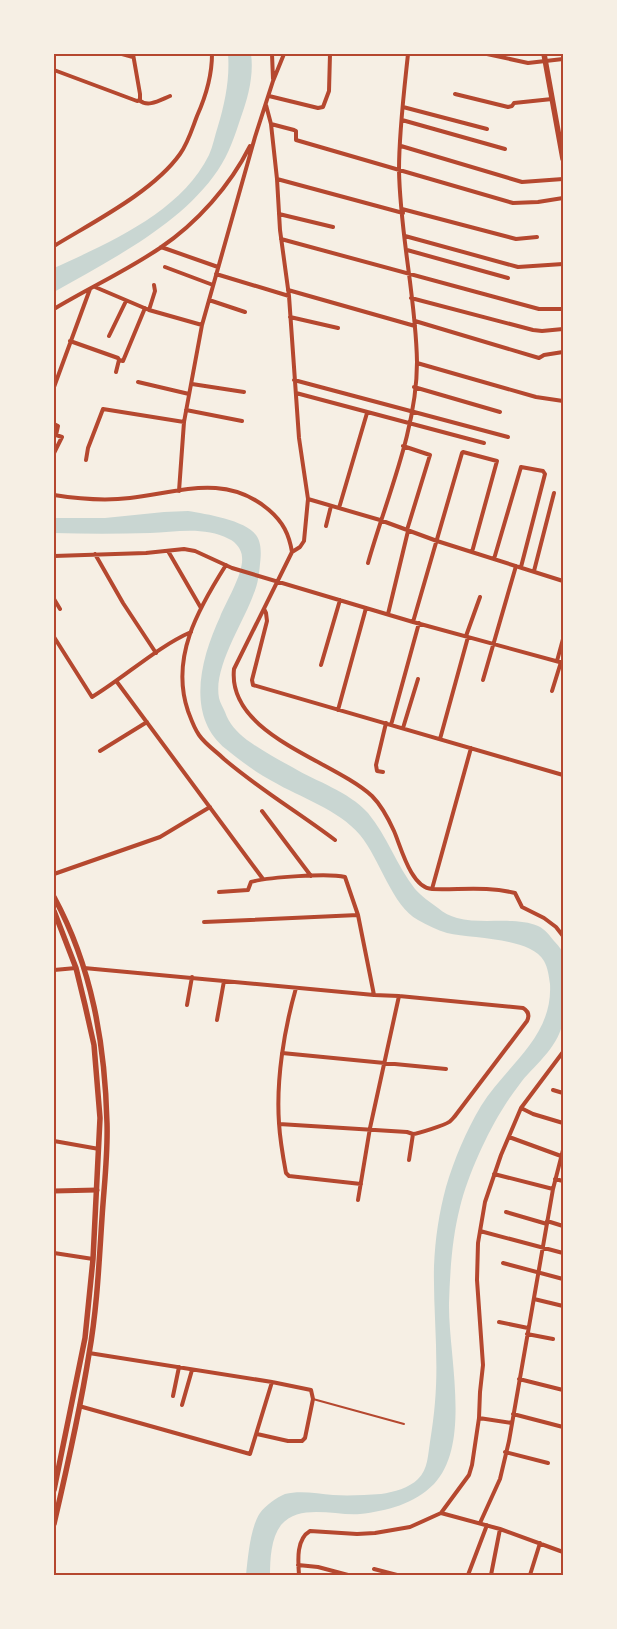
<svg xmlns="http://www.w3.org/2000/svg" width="617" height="1629" font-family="'Roboto Serif',serif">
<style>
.water{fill:#c9d6d2}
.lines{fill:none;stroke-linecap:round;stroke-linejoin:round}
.service{stroke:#b5482f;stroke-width:2}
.minor{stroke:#b5482f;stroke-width:4}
.secondary{stroke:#b5482f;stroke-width:5}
.primary{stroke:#b5482f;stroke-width:5.5}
.trunk{stroke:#b5482f;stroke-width:5.5}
.neatline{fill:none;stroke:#b5482f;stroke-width:2}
</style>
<rect width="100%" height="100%" fill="#f6efe4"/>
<!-- water -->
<path class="water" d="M228 54H251C254 75 248 98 241 117 235 135 229 154 218 170 181 225 110 260 54 292V268C109 243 181 212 209 155 213 146 215 135 218 126 225 103 230 78 228 54Z
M188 511C206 514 245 520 256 535 262 543 261 555 260 564 259 574 258 584 254 593 244 622 213 667 219 698 220 703 223 707 225 712 229 724 237 732 247 740 261 750 277 759 292 767 317 782 348 791 368 813 387 836 397 866 415 889 421 896 430 902 438 908 444 913 450 916 457 918 482 925 517 916 538 926 545 929 550 936 554 941 557 944 562 950 563 953 566 964 563 979 563 990 563 1000 564 1011 563 1020 560 1045 537 1063 522 1081 516 1089 510 1097 505 1105 487 1133 468 1175 460 1207 452 1238 450 1272 449 1303 448 1354 472 1444 434 1484 414 1504 387 1511 360 1514 335 1516 300 1503 281 1525 271 1538 270 1559 270 1575H246C248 1558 250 1528 260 1513 265 1506 277 1497 285 1494 301 1490 318 1494 333 1495 349 1496 365 1495 381 1494 394 1492 409 1488 418 1479 428 1470 428 1454 430 1442 432 1429 434 1415 435 1402 439 1357 433 1311 434 1266 435 1239 439 1213 446 1187 454 1160 466 1131 481 1106 506 1065 553 1038 550 984 549 977 548 968 544 961 530 937 473 939 447 933 437 930 427 925 418 920 392 906 380 859 360 835 338 809 301 798 272 781 255 772 241 761 226 749 185 716 201 658 220 617 226 602 244 573 242 557 242 550 236 542 229 539 205 526 175 532 150 533 118 534 86 534 54 533V518H105L164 512Z"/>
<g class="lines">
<!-- service -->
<path class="service" d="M313 1399 404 1424"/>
<!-- minor -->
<path class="minor" d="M122 54 133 57
M272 54 273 79
M487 54 528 63 563 59
M54 70 137 101 140 100V94L133 54
M455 94 508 107 512 106 514 103 552 99
M269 96 318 108 323 107 329 91 330 54
M139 100C148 108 160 100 170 96
M266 105 271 124 277 179 280 230 289 296 299 438 308 499 304 541 300 547 292 552
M403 107 487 129
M402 120 505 149
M271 124 294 130 296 131V140L513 203 538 202 563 198
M401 146 522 182 563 179
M277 179 403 213
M402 209 516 239 537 237
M279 214 333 227
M405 236 518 267 563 264
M281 239 539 309H563
M54 246C93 222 153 192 180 154 188 143 192 129 197 116 206 96 212 76 212 54
M161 247 218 267
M407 250 508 278
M165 267 213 285
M216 274 289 296
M95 287 149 310 202 325
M288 290 415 326
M411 298 533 330 542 331 563 329
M209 300 245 312
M54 309C89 288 126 271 160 248 197 223 230 186 250 146
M149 310 155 291 154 285
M290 317 338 328
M415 321 539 358 544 355 563 352
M109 336 126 301
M70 341 118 358 119 360 116 372
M119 360 123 361 145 308
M417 363 536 397 563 401
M294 380 508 437
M138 382 189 394
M192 384 244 392
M54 387 90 289
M414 387 500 412
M296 393 484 443
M186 410 242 421
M54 424 58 426 56 435 62 437 54 453
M403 446 430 455 407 530
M86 460 88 448 103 409 184 422
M179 491 184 422 202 325 255 137 273 81 284 54
M54 495C79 499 105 501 130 498 180 492 226 473 269 510 283 522 289 534 292 552L234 669C227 735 333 760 372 796 381 805 389 820 394 831 401 847 411 888 432 889 459 890 488 886 515 893L522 907 544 918 556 927 563 936
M308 499 380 520 437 541 563 581
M339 508 367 413
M326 526 331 506
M168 551 201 608
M95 554 123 603 156 653
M54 556 146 553 184 549 195 551 232 568 413 622 563 663
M494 559 521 467 543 471 545 474 521 567
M368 563C386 499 417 430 417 362 416 298 400 235 399 170 399 132 404 92 408 54
M226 565C198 609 170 658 188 711 191 719 194 728 199 735 206 745 216 751 224 759 259 789 298 812 335 840
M534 571 554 493
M54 599 60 609
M264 609 266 613 267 621 252 680 253 685 563 775
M388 614 408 531
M413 622 462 453 463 452 497 461 472 552
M466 636 480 597
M54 637 92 697C125 677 157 647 191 632
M557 661 563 639
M321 665 340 600
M483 680 516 566
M117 682 263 879
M552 691 561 662
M338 710 366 608
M391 725 419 623
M403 728 418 679
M440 739 468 637
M100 751 147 722
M383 772 377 771 376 765 386 723
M262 811 311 876
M54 874 160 837 210 807
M432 889 471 748
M219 892 248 890 251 882C268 877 329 873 345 877L358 915 374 995
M204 922 358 915
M84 968 374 995 399 996 523 1008C528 1011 530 1015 527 1021L455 1116C454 1117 450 1122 449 1122 445 1125 417 1134 413 1134
M54 970 76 968
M296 988C284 1030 276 1080 279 1123 280 1140 283 1157 286 1173L289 1176 361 1184
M187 1005 192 977
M217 1020 224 981
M282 1053 446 1069
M553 1090 563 1093
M521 1108 533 1114 563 1123
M279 1124 407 1132 413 1134 409 1160
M509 1137 561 1156
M54 1141 99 1149
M494 1174 553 1189
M555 1179 563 1181
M358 1200 370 1128 399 996
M506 1212 547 1224
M547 1221 563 1226
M480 1231 563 1253
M54 1253 93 1259
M503 1263 563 1279
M534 1299 563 1306
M499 1322 528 1328
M527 1334 553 1339
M89 1353 272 1382 311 1390 313 1399 305 1438 302 1441H288L257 1434
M519 1379 563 1390
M173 1396 179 1367
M182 1405 192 1370
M79 1406 250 1454 272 1382
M513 1414 563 1427
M479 1418 512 1423
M505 1452 548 1463
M441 1513 469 1475 472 1465 479 1418 480 1392 483 1365 477 1280 478 1243 485 1202 501 1155 521 1108 563 1052
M480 1523 500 1479 509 1441 553 1189 563 1150
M298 1565 318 1567 348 1575
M374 1569 397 1575
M299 1575C298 1561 296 1539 310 1531L357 1534 375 1533 410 1527 441 1513 500 1529 563 1552
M468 1575 487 1525
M491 1575 500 1529
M530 1575 540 1543"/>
<!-- secondary -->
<path class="secondary" d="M54 1191 97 1190"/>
<!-- primary -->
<path class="primary" d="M544 54 563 159"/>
<!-- trunk -->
<path class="trunk" d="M54 897C92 967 105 1044 107 1123 108 1155 104 1186 102 1218 99 1263 97 1309 89 1354 80 1411 67 1468 54 1524
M54 911 76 968 85 1005 94 1045 100 1118 93 1259 85 1338 54 1490"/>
</g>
<!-- border -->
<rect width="617" height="1629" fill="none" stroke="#f6efe4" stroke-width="110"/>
<rect x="55" y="55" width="507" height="1519" class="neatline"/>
</svg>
